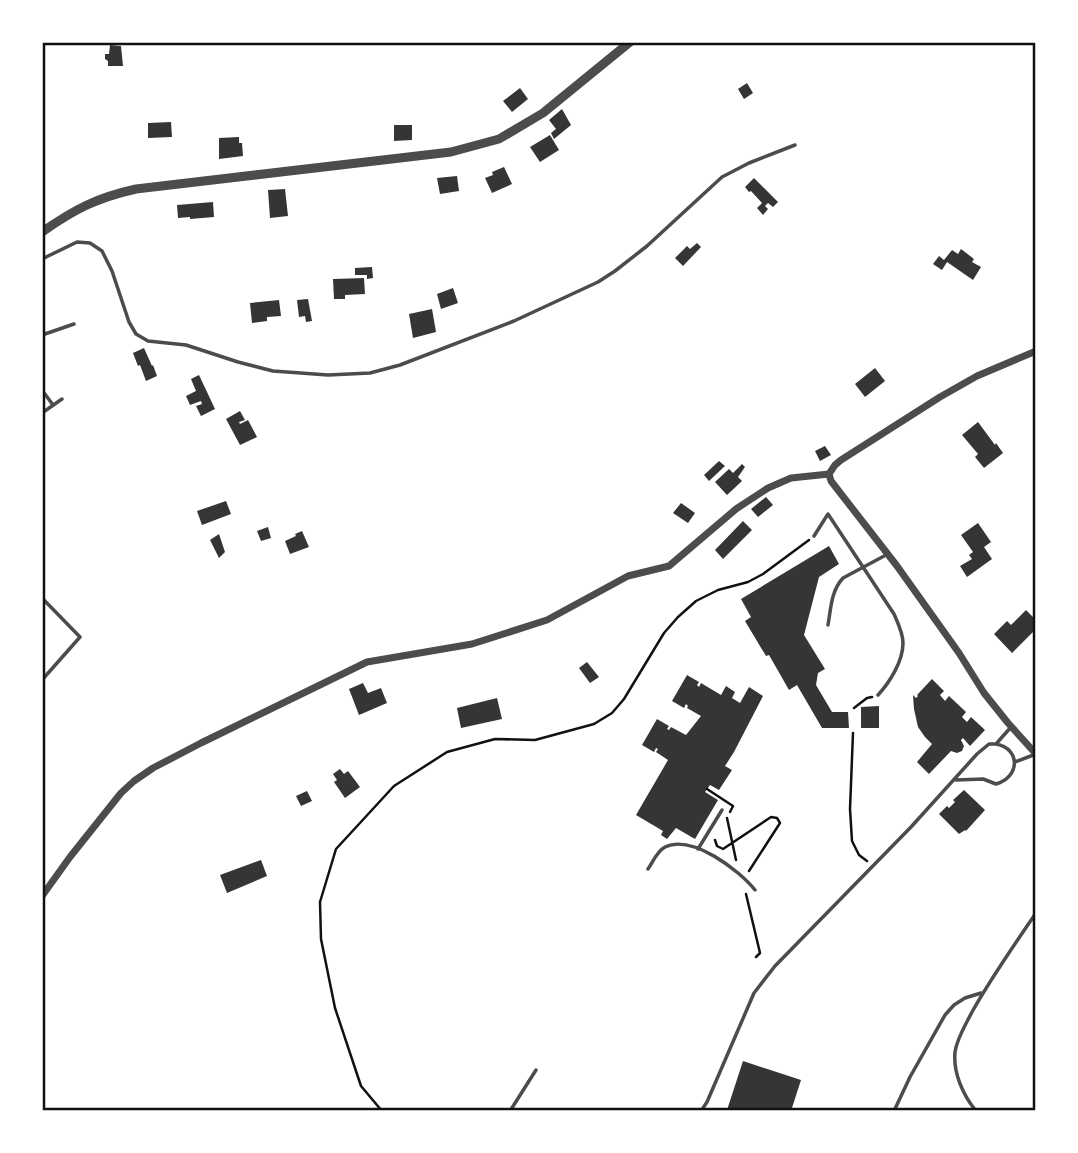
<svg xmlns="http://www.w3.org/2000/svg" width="1078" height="1153" font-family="'Titillium Web',sans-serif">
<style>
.building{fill:#353535}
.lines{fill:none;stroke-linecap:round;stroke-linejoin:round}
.path{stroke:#111;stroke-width:2.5}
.service{stroke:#4c4c4c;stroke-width:3.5}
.minor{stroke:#4c4c4c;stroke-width:7}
.tertiary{stroke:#4c4c4c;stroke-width:9}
.neatline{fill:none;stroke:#111;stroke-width:2.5}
</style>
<rect width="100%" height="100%" fill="#fff"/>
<!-- building -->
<path class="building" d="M110 45 121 46 123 66H108V61L105 59V54H109Z
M747 83 753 93 744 99 738 89Z
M520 88 528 99 512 112 503 101Z
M562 109 571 125 554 139 551 133 556 129 549 120Z
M171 122 172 137 148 138V123Z
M394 125H412V140L394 141Z
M550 135 559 150 540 162 530 147Z
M239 137V143H242L243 156 219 159V138Z
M504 167 512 184 492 193 485 178 493 175 492 172Z
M457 176 459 191 440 194 437 178Z
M754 178 778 202 773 207 768 203 765 206 768 209 763 215 757 208 762 203 751 191 749 192 745 187Z
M285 189 288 216 270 218 268 190Z
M213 202 214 217 190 219V217L178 218 177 205Z
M697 243 701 247 683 266 675 258 687 246 690 249Z
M961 249 974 259 972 262 981 267 973 280 947 262 942 270 933 264 939 256 944 260 952 250 958 254Z
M372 267 373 278 367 279V275H355V268Z
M364 278 365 294 345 295V299H334L333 279Z
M453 288 458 303 441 309 437 294Z
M308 299 312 321 306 322 305 316 299 317 297 300Z
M279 300 281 316 267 317V321L252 323 250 303Z
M432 309 436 332 413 338 409 314Z
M144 348 152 366 153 365 157 376 146 381 140 365 138 366 133 353Z
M875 368 885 381 865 397 855 384Z
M199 375 215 409 201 416 196 406 202 404 201 401 190 405 186 396 196 391 191 379Z
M240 411 245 420 239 422 240 424 248 420 257 437 240 445 226 419Z
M978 422 995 445 996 443 1003 453 984 468 975 457 978 454 962 435Z
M825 446 831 455 820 461 815 451Z
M719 461 725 466 709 481 704 475Z
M742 464 745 467 738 477 742 481 727 495 715 482 729 469 733 473Z
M766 497 773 505 758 517 751 509Z
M226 501 231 514 202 525 197 511Z
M681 503 695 513 688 523 673 513Z
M743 521 752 530 723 559 715 550Z
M978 523 991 542 984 547 992 559 967 577 960 566 972 559 969 555 973 552 961 535Z
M268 527 271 538 261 541 257 531Z
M302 531 309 547 290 554 285 541 296 536 295 534Z
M219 534 225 552 219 558 210 540Z
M829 546 839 564 819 577 804 635 825 669 818 673 816 685 832 712H848L849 728H822L797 685 789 690 769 655 766 656 745 621 751 617 741 599Z
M1026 610 1036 620V629L1012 653 994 634 1007 621 1011 625Z
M587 662 599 677 590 683 579 668Z
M687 675 699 682 697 685 699 687 701 683 721 695 726 686 735 692 732 698 740 703 749 687 763 696 734 752 725 766 732 770 719 790 710 785 705 792 718 800 695 839 676 828 667 839 661 835 663 831 636 815 668 760 656 752 658 749 656 748 654 752 642 745 657 719 669 726 667 729 669 730 671 727 686 735 701 716 687 708 688 706 686 704 684 708 672 701Z
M932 679 944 691 940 695 945 701 949 696 966 712 962 717 967 722 971 717 985 730 970 746 963 738 961 740 964 746 962 751 957 753 951 751 929 774 917 762 932 744 925 737 918 727 914 709 913 695 916 698 918 696 917 695Z
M363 683 368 693 381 688 387 703 359 715 349 689Z
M497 698 502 719 461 728 457 708Z
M879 706V728H861V707Z
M340 769 344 774 348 771 360 787 345 798 334 782 337 780 333 774Z
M964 790 985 810 966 831 965 830 959 834 939 814 947 806 949 808 955 802 953 800Z
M307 791 312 801 301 806 296 796Z
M261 860 267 876 227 893 220 875Z
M743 1061 801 1080 791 1111H731L727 1110Z"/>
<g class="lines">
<!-- path -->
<path class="path" d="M854 708 867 698 872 697
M853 733 850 809 852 841 859 855 867 861
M707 789 733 806 730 812
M727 818 736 860
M715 840 717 846 723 849 771 817 777 818 780 823 749 871
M746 894 760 953 756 957
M382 1111 361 1086 335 1008 321 939 320 902 336 849 394 786 447 752 495 739 535 740 594 724 612 713 624 699 664 633 678 617 696 601 718 590 748 582 763 574 809 540"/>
<!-- service -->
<path class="service" d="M42 259 77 242 90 243 102 251 112 271 129 322 136 334 148 341 186 345 238 362 273 371 328 375 370 373 400 365 514 321 598 282 615 271 647 246 722 177 749 163 795 145
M42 335 74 324
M42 390 53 405
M42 413 62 399
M814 536 828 514 894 614C898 623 903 633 903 643 903 661 890 682 878 695
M42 598 80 637 42 680
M828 625C831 608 831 591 843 578L886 555
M1015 762 1036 754
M956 780 983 779 996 784C1019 778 1022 749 996 744
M698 849 722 810
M648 869C653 862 657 851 665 847 692 834 739 870 755 890
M510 1111 536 1070
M701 1111 707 1102 754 993 775 966 911 827 977 754 989 744H996L1011 727
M894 1111 910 1077 945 1015 954 1005 965 998 981 993
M976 1111C963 1095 953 1073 955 1052 957 1038 966 1024 972 1012 991 978 1014 945 1036 913"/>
<!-- minor -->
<path class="minor" d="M829 474 831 481 897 566 959 653 984 693 1008 723 1036 754
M829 474 835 465 841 460 940 397 977 376 1036 351
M42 896 70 857 121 793 134 781 153 768 201 743 367 662 472 644 547 620 628 576 669 566 736 509 768 488 791 478 829 474"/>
<!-- tertiary -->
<path class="tertiary" d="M42 232C75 209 96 198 136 189L451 152 499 139 543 113 630 42"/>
</g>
<!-- border -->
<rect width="1078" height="1153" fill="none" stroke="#ffffff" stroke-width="88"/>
<rect x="44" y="44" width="990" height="1065" class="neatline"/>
</svg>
